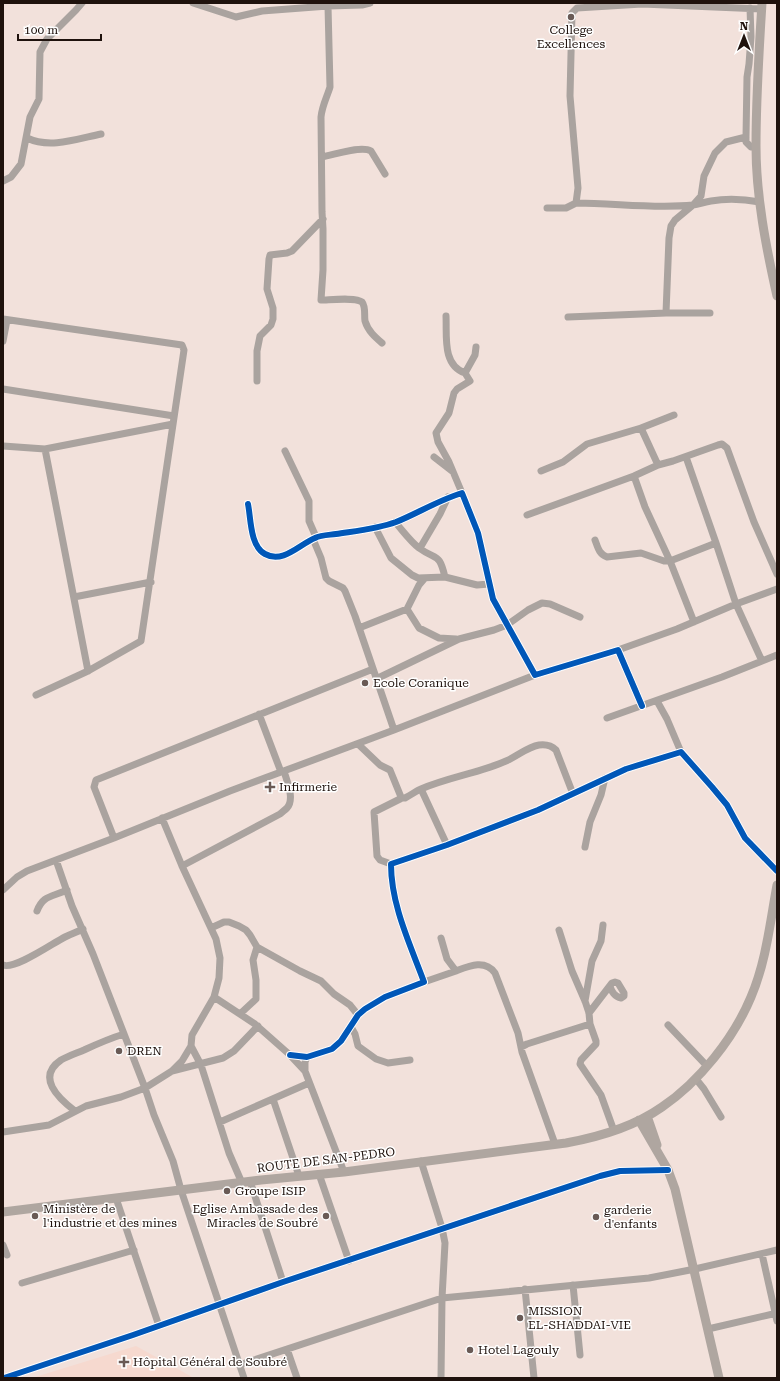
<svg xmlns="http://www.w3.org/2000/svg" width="780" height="1381" font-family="'Roboto Serif',serif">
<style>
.built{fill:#f6d9cf}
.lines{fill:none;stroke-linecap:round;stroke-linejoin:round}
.minor{stroke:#aaa39f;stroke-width:7}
.major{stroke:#afa6a0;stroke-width:9}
.cycleway-casing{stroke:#fff;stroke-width:8}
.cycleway{stroke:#0057b8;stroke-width:6}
.poi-dot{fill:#695a55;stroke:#fff;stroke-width:1.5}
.labels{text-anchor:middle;stroke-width:3;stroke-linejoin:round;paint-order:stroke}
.poi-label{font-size:12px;fill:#1f120d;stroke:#fff;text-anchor:start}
.street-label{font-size:12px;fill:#1f120d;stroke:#fff}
</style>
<rect width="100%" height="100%" fill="#f2e1db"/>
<!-- built -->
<path class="built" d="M136 1346 194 1378H32Z"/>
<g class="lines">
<!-- minor -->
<path class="minor" d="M193 3 236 17 262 11 328 6 362 5 370 3
M328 6 330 87C327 97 322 106 321 117L322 212 323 229V270L321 300C329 300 356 297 362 302 366 307 364 315 365 321 368 331 375 337 382 343
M750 8 751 37 749 64 747 77 746 137V142L751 147 756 146
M27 138C50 149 77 139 101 134
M322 157C334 155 361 145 371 151L385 174
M3 181 11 177 21 164 30 117 39 99 40 52 47 39 76 10 82 3
M576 203C615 203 654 209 693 205 699 204 705 202 711 201 727 198 744 199 760 202
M547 208H566L576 203 578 188 570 96 572 13 577 8 642 4 762 9
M666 313 669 238 671 226 675 220 693 205 701 196 704 176 715 153 726 142 746 137
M446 316C447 336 442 365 465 373
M568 317 666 313H710
M3 319 182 345 184 350 141 641 88 671 36 695
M3 341 7 320
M257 381V351L260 336 271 325 273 319V308L267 289 269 259 270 255 287 253 292 251 323 219
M3 389 174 416
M641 428 674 415
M3 446 45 449 173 424
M45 449 88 671
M285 451 309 501V521L316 537
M434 457 452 471
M686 457 716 543 736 604 762 661
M658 465 673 461 718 445 722 444 727 448 754 522 777 574
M634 476 645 507 670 561 694 622
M462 493 449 462 438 442 436 433 449 413 454 393 457 389 470 381 465 373 475 355 476 347
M248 504C251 519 250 546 265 554 283 564 300 544 315 538 321 535 329 535 336 534 355 531 377 529 396 522 418 513 439 500 462 493L478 533 493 599 535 675 618 650 642 706
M527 515 634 476 658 465 641 428 587 444 563 462 541 471
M395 522C403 531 410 541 419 548 437 561 439 552 445 577
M375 527 391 558 412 575 418 578 445 577 477 585 489 584
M313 539 321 558 326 578 329 581 343 588 345 591 355 616 394 730
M595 540C598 548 599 554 607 557L641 553 664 561H670L716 543
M420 548 440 514 448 497
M74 597 151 582
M407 609 419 628 439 638 456 639
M359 628 407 609 419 585 425 578
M618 650 677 629 736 604 777 589
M376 679 459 639 494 630 507 625 528 610 542 603 550 604 580 617
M657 701 667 719 681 752
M259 714 281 772
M607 718 722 677 777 655
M358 744 380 765 390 770 401 797 402 798
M421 789 447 845
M162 818 182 866 216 939 220 958 219 978 214 997 192 1035 191 1046 201 1065 229 1153 242 1183
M114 838 94 787 96 780 373 669
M585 847 590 822 601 795 605 778
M56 860 72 906 93 954 145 1088 154 1115 173 1161 181 1190 244 1378
M391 864 380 860 377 856 374 812 402 798H405C411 795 416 791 421 789 449 777 479 773 506 761 518 756 527 747 539 745 546 744 551 745 556 750L573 794
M182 866 280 814C282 812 285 810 287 808 295 799 287 782 284 771
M3 890 17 877 27 871 114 838 230 791 394 730 535 675
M37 911C43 895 52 897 67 890
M211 928 224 922H229L239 926 246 930 250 935 257 947 300 971 321 981 334 994 350 1005 358 1015
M559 930 572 971 585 1001 589 1013 590 1024 596 1041V1044L581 1060 580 1064 601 1095 614 1131
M441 938 447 959 456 971C469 966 485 959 495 973L518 1033 522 1052 555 1144
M3 965C15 970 53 943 65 937 71 934 77 932 83 929
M424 982 456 971
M214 997 255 1024 290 1055 305 1071
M585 1001 592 961 601 941 603 925
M241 1013 256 999V980L253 960 257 947
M589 1013 612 983 615 982 618 983 624 993V996L621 998C615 997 611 991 610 986
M668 1025 707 1066
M351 1027 355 1034 358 1046 376 1059 388 1063 410 1060
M521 1047 527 1044 590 1024
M290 1055 307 1057 332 1049 341 1041 358 1015 365 1009 385 997 424 982C410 944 391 905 391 864L447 845 538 810 626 769 681 752 712 787 727 805 745 838 777 871
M307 1057 305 1062V1071L344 1172
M172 1071 182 1061 191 1046
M696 1079 704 1089 721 1117
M273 1099 299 1176
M75 1111C58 1098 36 1077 61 1060 68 1056 77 1053 84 1050 97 1044 111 1038 124 1034
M220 1122 309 1083
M3 1132 49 1125 86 1106 121 1097 145 1088 172 1071 223 1058 234 1051 258 1026
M421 1161 442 1228 445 1243 442 1298 441 1378
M319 1174 349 1261
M250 1181 283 1282
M116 1198 159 1326
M3 1245 7 1255
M762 1254 777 1321
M22 1283 134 1250
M573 1285 580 1355
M525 1289 534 1378
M708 1329 777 1313
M287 1349 297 1378
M239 1365 442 1298 649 1278 695 1269 777 1250
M4 1378 133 1335 283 1282 600 1176 620 1171 668 1170"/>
<!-- major -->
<path class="major" d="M762 3C759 50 756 99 756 146 756 196 766 247 777 296
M647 1116 657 1145
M639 1120 668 1170 675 1189 719 1378
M3 1212 261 1180 344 1172 566 1143C599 1137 635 1126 662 1107 699 1082 734 1038 751 997 766 962 770 923 777 885"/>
<defs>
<path id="cycleway" d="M248 504C251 519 250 546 265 554 283 564 300 544 315 538 321 535 329 535 336 534 355 531 377 529 396 522 418 513 439 500 462 493L478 533 493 599 535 675 618 650 642 706
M290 1055 307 1057 332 1049 341 1041 358 1015 365 1009 385 997 424 982C410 944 391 905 391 864L447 845 538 810 626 769 681 752 712 787 727 805 745 838 777 871
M4 1378 133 1335 283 1282 600 1176 620 1171 668 1170"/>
</defs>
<!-- cycleway casing -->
<use href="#cycleway" class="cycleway-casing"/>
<!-- cycleway -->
<use href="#cycleway" class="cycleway"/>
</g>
<!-- markers -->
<g class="poi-dot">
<circle cx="571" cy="17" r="4"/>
<circle cx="365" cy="683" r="4"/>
<path d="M268 781h4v4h4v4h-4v4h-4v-4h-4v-4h4z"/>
<circle cx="119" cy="1051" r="4"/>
<circle cx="227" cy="1191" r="4"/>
<circle cx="35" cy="1216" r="4"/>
<circle cx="326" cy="1216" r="4"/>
<circle cx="596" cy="1217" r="4"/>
<circle cx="520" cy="1318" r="4"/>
<circle cx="470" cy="1350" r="4"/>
<path d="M122 1356h4v4h4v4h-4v4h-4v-4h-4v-4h4z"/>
</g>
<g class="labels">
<!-- poi labels -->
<g class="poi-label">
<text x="571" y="34" text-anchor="middle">College<tspan x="571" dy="14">Excellences</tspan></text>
<text x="373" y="687">Ecole Coranique</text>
<text x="279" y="791">Infirmerie</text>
<text x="127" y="1055">DREN</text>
<text x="235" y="1195">Groupe ISIP</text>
<text x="43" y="1213">Ministère de<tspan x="43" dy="14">l'industrie et des mines</tspan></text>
<text x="318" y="1213" text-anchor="end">Eglise Ambassade des<tspan x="318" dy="14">Miracles de Soubré</tspan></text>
<text x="604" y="1214">garderie<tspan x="604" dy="14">d'enfants</tspan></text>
<text x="528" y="1315">MISSION<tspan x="528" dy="14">EL-SHADDAI-VIE</tspan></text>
<text x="478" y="1354">Hotel Lagouly</text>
<text x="133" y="1366">Hôpital Général de Soubré</text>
</g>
<!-- street labels -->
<g class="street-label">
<text transform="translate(326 1160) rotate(-7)" y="4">ROUTE DE SAN-PEDRO</text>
</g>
</g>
<!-- border -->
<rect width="780" height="1381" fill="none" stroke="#1f120d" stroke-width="8"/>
<!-- north arrow -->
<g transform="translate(744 36)" stroke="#ffffff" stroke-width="3" paint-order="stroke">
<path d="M0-3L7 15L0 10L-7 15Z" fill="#1f120d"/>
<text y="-6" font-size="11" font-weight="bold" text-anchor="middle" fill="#1f120d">N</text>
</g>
<!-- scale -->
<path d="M18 34v6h83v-6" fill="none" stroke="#1f120d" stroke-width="2"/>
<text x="24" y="34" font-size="12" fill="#1f120d" stroke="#ffffff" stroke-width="3" paint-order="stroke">100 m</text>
</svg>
